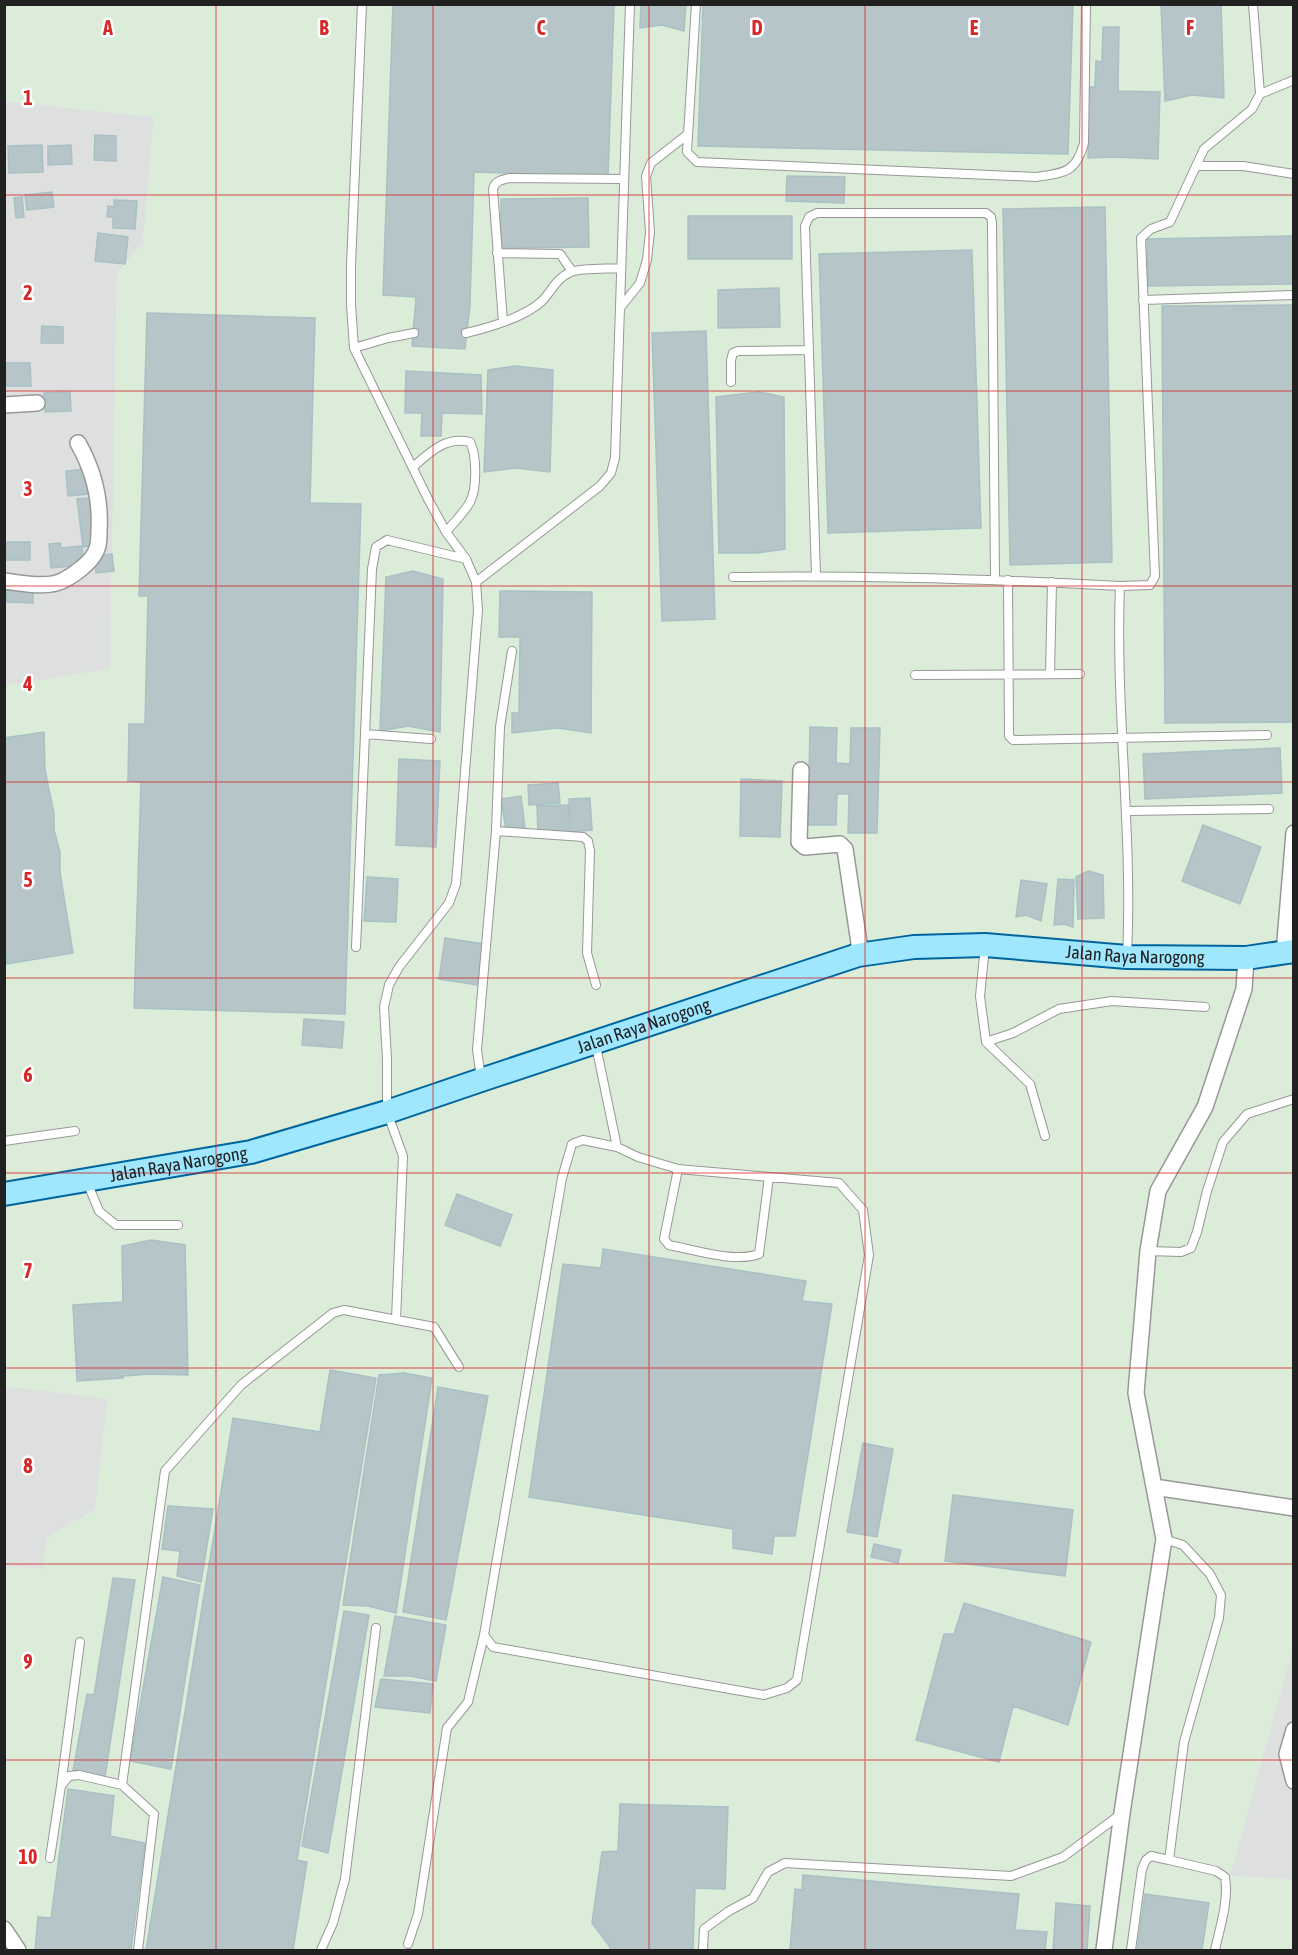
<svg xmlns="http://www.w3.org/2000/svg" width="1298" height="1955" font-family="'Asap Condensed',sans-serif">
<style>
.residential{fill:#dedfdf}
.industrial{fill:#dbecd8}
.building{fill:#b6c5c8;stroke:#a8c1c5;stroke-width:1.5}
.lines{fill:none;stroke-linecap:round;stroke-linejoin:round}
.service-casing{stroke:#989898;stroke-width:10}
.minor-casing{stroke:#989898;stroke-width:18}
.primary-casing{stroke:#00659e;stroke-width:26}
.service{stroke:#fff;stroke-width:8}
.minor{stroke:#fff;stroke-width:15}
.primary{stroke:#9fe6ff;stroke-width:22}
.grid{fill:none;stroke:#d62828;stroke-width:1.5;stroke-opacity:0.55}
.labels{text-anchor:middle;stroke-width:5;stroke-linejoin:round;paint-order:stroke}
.street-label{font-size:18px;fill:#212121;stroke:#fff}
.grid-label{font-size:20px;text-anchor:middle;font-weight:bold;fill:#d62828;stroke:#fff;stroke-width:5;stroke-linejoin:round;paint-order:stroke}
</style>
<rect width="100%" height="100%" fill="#e7eef2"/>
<!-- residential -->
<path class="residential" d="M5 101 154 117 143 243 117 273 110 669 5 686Z
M4 1386 108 1398 95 1509 47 1538 43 1569 5 1566Z
M1293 1644V1879L1230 1876Z"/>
<!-- industrial -->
<path class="industrial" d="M5 5H1293L1294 1644 1230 1876 1293 1879V1950H5L4 1566 43 1569 47 1538 95 1509 108 1399 5 1386V686L110 669 117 273 143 243 154 117 5 101Z"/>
<!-- building -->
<path class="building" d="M393 4H614L608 177 474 172 470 305 465 349 412 346 416 297 383 295Z
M641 4H686L684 31 662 25 640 28Z
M703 4H1073L1068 154 698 146Z
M1161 4H1221L1224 98 1192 95 1165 101Z
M1103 27H1119L1118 91 1160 92 1158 159 1115 157 1088 158 1090 87H1095L1096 61 1102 62Z
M95 135 116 136V161L94 160Z
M42 145 43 172 9 173 8 146Z
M71 145 72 164 48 165V146Z
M787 176 845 177 844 203 786 201Z
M52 192 54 207 27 210 25 195Z
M22 197 24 217 16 218 14 198Z
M588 198 589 247 501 248V199Z
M114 200 137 201 135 229 113 228V217H107L108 206 114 207Z
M1105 207 1112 562 1010 565 1003 209Z
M688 216H792V259H688Z
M98 233 128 237 125 264 95 261Z
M1294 236V284L1148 286 1147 239Z
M972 250 981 528 828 533 819 254Z
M779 288 780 327 718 328V290Z
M1294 305V722L1165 723 1162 306Z
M147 313 315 318 310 503 361 504 345 1014 134 1008 141 782 128 781 129 724H145L148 596H139Z
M42 326 63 327V343H41Z
M706 331 715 619 662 621 652 333Z
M4 363H30L31 386H4Z
M515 366 553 370 550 472 516 468 484 472 488 370Z
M406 371 481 375 482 414 442 413 441 436H421L422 413H405Z
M70 392 71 411 45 412 44 393Z
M759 392 784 397 785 549 756 553H719L716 397Z
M88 469 89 494 68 496 66 471Z
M91 498 97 545 83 547 77 499Z
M4 542H30V560H4Z
M60 543 61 548 82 546 83 565 51 568 49 544Z
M112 554 114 571 96 573 94 556Z
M413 571 443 579 440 732 408 726 380 731 386 577Z
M7 585 33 586V603L6 602Z
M500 591 592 592 591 733 558 728 512 733V713H519L520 637H499Z
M810 727 837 728 836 763 850 764 851 728H880L877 833H848L849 794H837L836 825H808Z
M44 732 45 770 54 814V830L60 852V872L73 953 7 964 4 944V738Z
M1280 748 1282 793 1145 799 1143 754Z
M399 759 440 761 436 847 396 845Z
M741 779 782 781 780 837 740 836Z
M558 783 560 803 529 805 528 785Z
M521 796 525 828 506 830 501 799Z
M590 798 592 830 571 832 569 799Z
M568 805 569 831 538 832 537 806Z
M1203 825 1261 847 1240 904 1182 881Z
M1088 871 1103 875 1104 918 1078 919 1076 877Z
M367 877 398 879 396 922 364 921Z
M1058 879 1074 880 1073 927 1064 924 1054 925Z
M1021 880 1047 884 1041 921 1026 915 1016 917Z
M445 938 484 944 477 985 439 979Z
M304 1019 344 1022 342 1048 302 1045Z
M457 1194 512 1215 500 1246 445 1225Z
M151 1240 185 1245 188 1375 148 1374 124 1376 123 1378 77 1381 73 1305 123 1302 122 1246Z
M603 1249 806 1281 802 1301 832 1304 795 1536H774L772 1554 733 1548V1529L529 1497 563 1264 601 1268Z
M330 1370 376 1378 297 1860 307 1862 293 1950H146L233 1418 320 1432Z
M404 1373 432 1378 396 1613 368 1606 343 1605 379 1375Z
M438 1387 488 1396 446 1620 403 1612Z
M863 1443 893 1449 877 1537 847 1532Z
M953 1495 1073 1510 1065 1576 945 1561Z
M168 1506 213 1509 201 1582 177 1576 180 1551 162 1549Z
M874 1544 901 1550 898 1563 871 1557Z
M163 1577 200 1585 171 1769 130 1761Z
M113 1578 135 1580 105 1777 73 1771 87 1694 94 1695Z
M964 1603 1091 1642 1068 1725 1013 1706 999 1762 916 1740 944 1634H954Z
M344 1611 369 1615 328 1853 302 1846Z
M395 1616 446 1625 436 1681 410 1676H384Z
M381 1679 433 1684 430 1713 375 1707Z
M68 1789 114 1796 110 1836 145 1843 131 1950H35L38 1917 51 1918Z
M620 1804 728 1807 725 1889 695 1888 693 1950H610V1947L592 1923 602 1852 618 1851Z
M803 1875 1019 1894 1015 1930 1047 1932 1045 1950H790L795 1889 802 1890Z
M1145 1894 1209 1903 1202 1950H1137Z
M1056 1903 1090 1906 1087 1950H1053Z"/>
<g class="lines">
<defs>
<path id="service" d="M362 4 351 265V304L354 348 428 499 446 532 466 559 476 582
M696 4 687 152 697 162 1036 177C1064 173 1076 173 1084 143L1086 4
M1260 94 1294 80
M1196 166H1243L1294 174
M497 253 560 254 572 271
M1143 300 1294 295
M620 308 640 283 647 260 650 232 646 176 651 163 688 134
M503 322 493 189C495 181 501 180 509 178L624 179
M466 333C488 328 525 317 542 301 552 291 556 278 571 272 581 268 609 269 621 268
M354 348 388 338 414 333
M731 382V360L733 353 738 351 809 350
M413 467C430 452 446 436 470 442 477 455 477 489 470 502 464 513 454 522 446 532
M816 576 805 226 809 217 817 213H986L991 217 992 223 995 580
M733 577C862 575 991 579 1120 586
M1008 580 1009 736 1013 740 1267 735
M1050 674 1052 582
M915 675 1080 674
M365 734 431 739
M1127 811 1269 809
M496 831 583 837 588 841 590 851 587 953 596 985
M985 946 980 996 986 1042 1030 1084 1045 1136
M356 947 372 569 376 547 387 540 466 559
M1127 955C1133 832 1115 709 1120 586L1150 585 1155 576 1141 238 1151 229 1170 222 1204 149 1252 109 1260 94 1253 4
M986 1042 1013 1033 1059 1009 1112 1001 1205 1007
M596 1046 617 1147
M481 1078 477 1050 496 831 500 727 512 651
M4 1141 75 1131
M678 1169 664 1239 669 1245C695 1250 734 1263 759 1254L769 1177
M87 1182 99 1211 116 1225H178
M1148 1251 1181 1252 1191 1248 1197 1232 1207 1191 1223 1142 1247 1114 1294 1099
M396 1319 403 1156 387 1112V1059L384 1007 389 985 399 967 449 903 456 884 478 610 476 582 600 486 611 473 615 458 630 4
M1164 1539 1183 1545 1210 1574 1221 1595 1219 1618 1184 1742 1169 1860 1216 1871 1225 1877C1229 1901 1220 1927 1215 1950
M61 1786 80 1642
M50 1858 61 1786 69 1776 79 1775 122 1785
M408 1944 418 1914 447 1728 468 1702 484 1635 562 1178 572 1144 583 1140 617 1147 638 1157 678 1169 839 1183 863 1210 869 1255 797 1680 787 1688 764 1695 493 1647 484 1635
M138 1950 154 1814 122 1785 165 1471 241 1385 333 1313 344 1310 434 1327 459 1367
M321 1950 333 1923 345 1879 376 1628
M703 1950 704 1929 729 1911 753 1898 768 1872 785 1863 1011 1876 1063 1857 1121 1814
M1131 1950 1142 1869 1146 1860 1151 1856 1169 1860"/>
<path id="minor" d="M4 405 37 403
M4 581C22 583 48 589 64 580 74 575 90 563 95 553 99 547 99 538 99 531 101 499 94 471 78 443
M801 770 799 842 805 847 840 844 845 849 859 943 858 955
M1284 953 1294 833
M1154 1487 1294 1508
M1294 1730 1287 1754 1294 1781
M4 1929 18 1950
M1104 1950 1122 1813 1164 1539 1136 1393 1148 1251 1158 1191 1205 1107 1244 989 1246 958"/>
<g id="primary">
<path id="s1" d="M4 1194 251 1152 387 1112 481 1080 858 955 914 947 985 945 1127 957 1246 958 1294 951"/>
</g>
</defs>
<!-- service casing -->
<use href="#service" class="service-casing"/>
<!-- minor casing -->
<use href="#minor" class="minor-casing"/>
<!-- primary casing -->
<use href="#primary" class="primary-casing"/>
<!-- service -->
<use href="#service" class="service"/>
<!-- minor -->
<use href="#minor" class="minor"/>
<!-- primary -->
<use href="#primary" class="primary"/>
</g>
<!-- grid -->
<path class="grid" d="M216 4V1950M433 4V1950M649 4V1950M865 4V1950M1082 4V1950M4 195H1294M4 391H1294M4 586H1294M4 782H1294M4 978H1294M4 1173H1294M4 1368H1294M4 1564H1294M4 1760H1294"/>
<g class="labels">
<!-- street labels -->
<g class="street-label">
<text dy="6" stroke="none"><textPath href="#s1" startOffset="1167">Jalan Raya Narogong</textPath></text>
<text dy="6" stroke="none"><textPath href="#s1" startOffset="663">Jalan Raya Narogong</textPath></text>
<text dy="6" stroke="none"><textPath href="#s1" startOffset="177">Jalan Raya Narogong</textPath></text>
</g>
</g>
<g class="grid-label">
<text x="108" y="35">A</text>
<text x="324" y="35">B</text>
<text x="541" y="35">C</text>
<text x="757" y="35">D</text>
<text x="974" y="35">E</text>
<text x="1190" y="35">F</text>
<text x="28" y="105">1</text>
<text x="28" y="300">2</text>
<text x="28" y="496">3</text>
<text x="28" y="691">4</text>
<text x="28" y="887">5</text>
<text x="28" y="1082">6</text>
<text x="28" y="1278">7</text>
<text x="28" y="1473">8</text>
<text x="28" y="1669">9</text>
<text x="28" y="1864">10</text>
</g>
<!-- border -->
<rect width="1298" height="1955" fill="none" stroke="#212121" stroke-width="12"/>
</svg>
